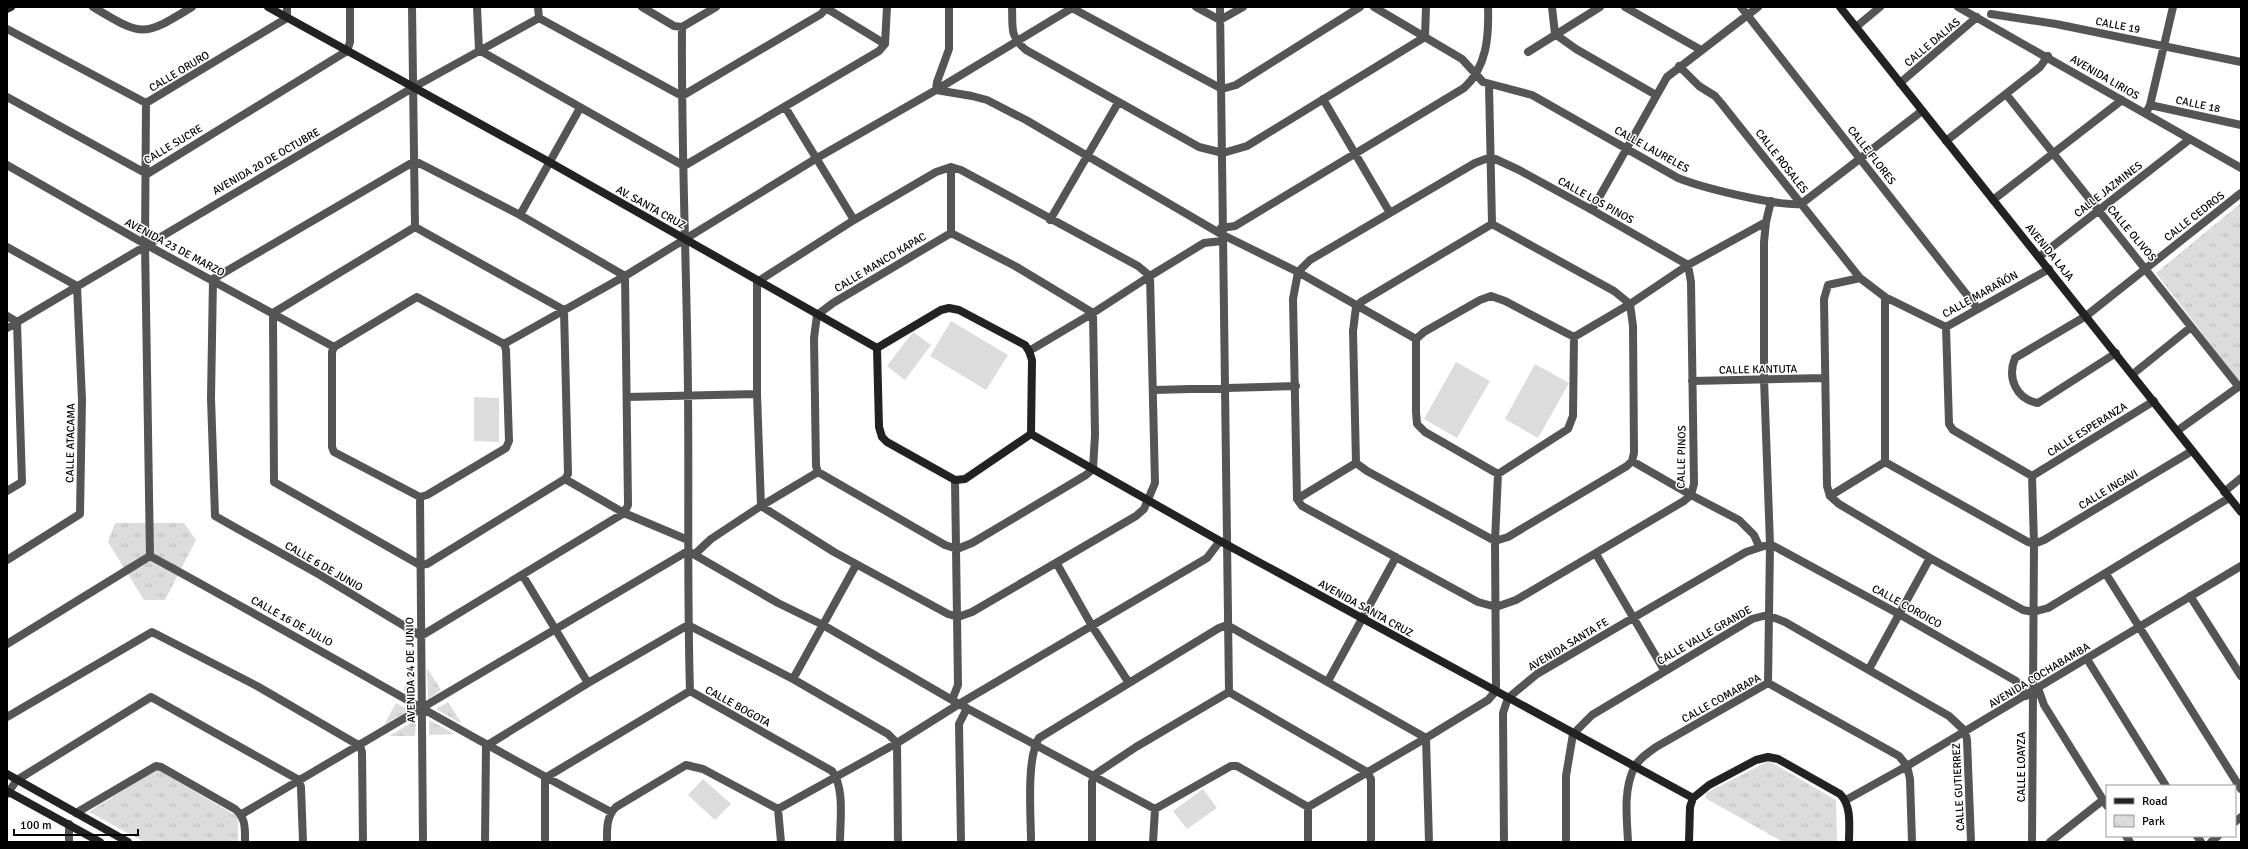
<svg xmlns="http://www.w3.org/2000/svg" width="2248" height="849" font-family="Signika,sans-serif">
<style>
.grass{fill:#dcdcdc}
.park{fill:url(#park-tufts)}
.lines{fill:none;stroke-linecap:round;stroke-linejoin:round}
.street{stroke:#555;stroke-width:8}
.secondary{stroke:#222;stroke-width:8}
.labels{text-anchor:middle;stroke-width:3;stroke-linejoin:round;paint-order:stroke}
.street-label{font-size:11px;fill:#000;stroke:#fff}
</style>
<defs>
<pattern id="park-tufts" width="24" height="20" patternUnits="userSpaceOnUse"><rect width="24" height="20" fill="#dcdcdc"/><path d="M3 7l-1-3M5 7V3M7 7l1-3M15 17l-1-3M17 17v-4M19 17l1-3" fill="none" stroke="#bbb"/></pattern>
</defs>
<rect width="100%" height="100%" fill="#fff"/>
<!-- grass -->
<path class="grass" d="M951 321 1008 355 986 390 930 356Z
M913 332 931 345 905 380 887 366Z
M1456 362 1490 381 1457 438 1424 419Z
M1535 364 1569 383 1538 438 1505 419Z
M474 397 499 398V442L474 441Z
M703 779 731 804 715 820 688 795Z
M1203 789 1217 808 1187 829 1173 811Z"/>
<!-- park -->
<path class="park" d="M2241 203V384L2156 273Z
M115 523H184L196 540 165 600H144L108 542Z
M415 668 416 698 403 690Z
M427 668 441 690 428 699Z
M448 702 462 724 436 709Z
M396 703 409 710 384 725Z
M416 720 415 736H389Z
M429 720 455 734 429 735Z
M1769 761 1836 800 1837 842H1783L1705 798 1706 793Z
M157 769 238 817V842H144L89 812Z"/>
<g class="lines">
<!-- street -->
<path class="street" d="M93 7C143 37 143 37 192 7
M412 7 415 227
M477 7 479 50 684 166 879 51 885 44 887 7
M538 7 539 18
M642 7 674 26 682 27 716 7
M1012 7C1013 27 1009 36 1026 50L1199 147 1223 153 1247 146 1415 43 1425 37 1426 7
M1196 7 1220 20 1243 7
M1220 7 1229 692
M1374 7 1462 59 1483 82 1532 95 1678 178C1703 188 1776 206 1801 204L1922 111
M1552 7 1555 34 1576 49 1656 95
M1625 7 1701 50
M1741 7 1978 309
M1958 7 2241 168
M826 8 885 44
M1072 8 1222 89 1236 85 1360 7
M1991 14 2056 24 2241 62
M539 18 682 96 821 14 827 7
M682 27C681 149 687 272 688 394 689 493 687 592 690 691
M1856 27 1880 7
M7 29 146 103 287 18V7
M1528 52 1600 7
M1679 66 1699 86 1715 96 1721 103 1860 278 1885 297 1946 327 2049 269
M1900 83 1977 17
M1489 85 1492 224
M936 90 972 96 987 100 1026 120 1221 234 1298 272 1416 339
M936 90 937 82 949 49V7
M2006 94 2239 387
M7 97 147 174 347 51 350 42V7
M1323 99 1390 213
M146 103 145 244 150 556
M2150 105 2241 125
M785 107 854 220
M2146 113 2150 105 2173 7
M1946 141 2040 67 2048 56
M1491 157 1519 170 1592 210 1688 265 1691 282 1694 484 1691 495 1684 501 1516 600 1496 607 1478 602 1302 506 1297 499 1293 299 1298 272 1310 260 1475 163Z
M415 161 520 215 625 276 628 505 624 513 421 636 320 575 215 516 211 398 213 279Z
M7 165 145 244 334 347
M1993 200 2122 100
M1592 210 1667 77 1758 7
M520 215 580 108
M1050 220 1118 103
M1492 224 1614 291 1630 304 1633 326 1634 453 1632 461 1627 466 1508 537 1495 541 1367 471 1356 463 1353 331 1356 307 1361 302Z
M415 227 564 310 568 474 565 479 427 564 420 565 274 482 273 313Z
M1221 228 1235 226 1464 88C1487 67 1489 36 1488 7
M951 233 1015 266 1093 313 1095 435 1093 469 1086 475 972 543 957 549 945 545 818 472 816 466 814 338 817 315 833 303Z
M951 233V167
M7 247 77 286 82 400 80 514 7 560
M2039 257 2190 139
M1150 276 1155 483 1144 509 1136 516 972 612 958 617 948 614 834 552 761 506 757 394V282L854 220 936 172 951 167 961 170 1138 266 1150 276 1204 243 1222 241
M1860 278 1828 285 1824 299 1827 486 1830 496 1839 504 1930 558 2023 610 2033 612 2048 608 2229 498
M1491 296 1505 301 1574 337 1573 416 1568 429 1498 474 1425 432 1417 424 1416 412V339L1424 332 1480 300Z
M417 297 504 344 506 350 509 441 506 448 427 495 420 497 334 452 332 447V352L334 347Z
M1885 297V462L2028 542 2034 544 2044 540 2192 451
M7 316 17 322 22 482 7 491
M1946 327 1949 424 1953 430 2032 476
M7 328 414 87 539 18
M1574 337 1630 304 1688 265 1766 222
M504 344 625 276 817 158 936 90 1072 8
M1029 351 1093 313 1150 276
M2116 353 2038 403C2016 399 2007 378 2015 358L2086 316 2241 193
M2133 374 2191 327
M1692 381 1825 378
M1154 390 1296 386
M627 397 757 394
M2177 431 2241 385
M1632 461 1691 495 1739 520 1754 535 1759 546
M2032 476 2154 401
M565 479 624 513 688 540
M2224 492 2241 478
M1830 496 1885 462
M420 497 423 842
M1297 499 1356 463
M1770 544 1899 614 2016 681 2026 696
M695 554 711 539 761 506 818 472
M1596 554 1664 670
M150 556C305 640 455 730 611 812
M1057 564 1092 626 1129 683
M2106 574 2241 789
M523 576 588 683
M2190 596 2241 676
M7 644 150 556
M2087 659 2166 786
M1869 669 1930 558
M793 679 856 565
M1328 681 1396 557
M1768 683 1770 544 1764 379V242L1766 222 1771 201
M2038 688 2044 705 2107 806
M690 691 832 771C845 788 840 821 840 842
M1229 692 1367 772 1371 779V842
M952 700 958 685 955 480
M7 717 152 632 257 686 360 746 362 752 363 842
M7 794 17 780 151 697 299 780 301 787 303 842
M1846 800 1907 766 2241 566
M778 809 897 743 959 704 1207 558 1220 541
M76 813 156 766 161 767 235 809C246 818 245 828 245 842
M242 814 688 551 778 603 823 625 959 704 1155 809
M2235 822 2241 817
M69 824V842
M2126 836 2130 842
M2197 836 2201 842
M485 842 486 746 588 683 688 625 793 679 888 734 897 743 898 842
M545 842V778L690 691
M607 842C607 829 606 817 616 807L686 765 703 769 778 809 781 842
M961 842 959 724 967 708
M1031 842C1031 817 1026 758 1039 738L1219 628 1227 625 1426 738 1308 807
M1092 842V782L1094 775 1136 747 1229 692
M1153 842 1155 809 1231 766H1237L1308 807V842
M1429 842 1426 738 1488 700 1495 692 1496 686 1495 541 1498 474
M1504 842 1503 713 1508 698 1537 674 1746 552 1770 544
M1566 842V776L1573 734 1592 715 1752 619 1767 615 1785 622 1949 716 1965 731 1967 740 1971 842
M1628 842C1627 818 1623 791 1634 768 1638 759 1648 753 1656 747L1768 683 1899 756 1907 766 1910 779 1912 842
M2032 842 2034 544 2032 476
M2050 842 2103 800
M2211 842 2218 836"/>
<!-- secondary -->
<path class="secondary" d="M268 7 551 163 877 348
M1840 7 2241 512
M7 9 11 7
M949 308 959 310 1025 345 1029 351 1032 360 1031 434 965 479 955 480 887 442 882 437 879 427 877 348 941 310Z
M1031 434 1220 541 1693 798
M7 774 128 842
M7 791 100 842
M1689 842 1690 807 1693 798 1709 785 1756 760 1768 757 1778 759 1840 794C1852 806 1849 826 1849 842"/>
</g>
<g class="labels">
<!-- street labels -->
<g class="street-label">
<text transform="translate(2118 25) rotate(11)" y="4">CALLE 19</text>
<text transform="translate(1932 42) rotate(-40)" y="4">CALLE DALIAS</text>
<text transform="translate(179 71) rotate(-31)" y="4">CALLE ORURO</text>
<text transform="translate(2105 77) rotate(30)" y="4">AVENIDA LIRIOS</text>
<text transform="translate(2198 104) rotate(12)" y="4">CALLE 18</text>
<text transform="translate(173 144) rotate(-31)" y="4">CALLE SUCRE</text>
<text transform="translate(1652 149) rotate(29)" y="4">CALLE LAURELES</text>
<text transform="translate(1872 155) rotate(52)" y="4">CALLE FLORES</text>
<text transform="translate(266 161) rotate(-30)" y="4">AVENIDA 20 DE OCTUBRE</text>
<text transform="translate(1782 161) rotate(52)" y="4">CALLE ROSALES</text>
<text transform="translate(2108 189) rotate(-38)" y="4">CALLE JAZMINES</text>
<text transform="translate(1596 200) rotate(29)" y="4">CALLE LOS PINOS</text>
<text transform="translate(651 207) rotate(29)" y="4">AV. SANTA CRUZ</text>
<text transform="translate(2194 216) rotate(-38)" y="4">CALLE CEDROS</text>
<text transform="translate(2132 233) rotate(50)" y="4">CALLE OLIVOS</text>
<text transform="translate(175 247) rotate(28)" y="4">AVENIDA 23 DE MARZO</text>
<text transform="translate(2050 252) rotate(51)" y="4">AVENIDA LAJA</text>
<text transform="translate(880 262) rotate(-31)" y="4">CALLE MANCO KAPAC</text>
<text transform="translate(1980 294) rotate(-29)" y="4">CALLE MARAÑÓN</text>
<text transform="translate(1758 369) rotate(-1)" y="4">CALLE KANTUTA</text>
<text transform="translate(2087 429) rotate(-32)" y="4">CALLE ESPERANZA</text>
<text transform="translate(70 443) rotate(-89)" y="4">CALLE ATACAMA</text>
<text transform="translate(1681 457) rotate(-89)" y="4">CALLE PINOS</text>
<text transform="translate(2108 489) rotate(-31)" y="4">CALLE INGAVI</text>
<text transform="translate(324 566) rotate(30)" y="4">CALLE 6 DE JUNIO</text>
<text transform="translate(1907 606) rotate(29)" y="4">CALLE COROICO</text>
<text transform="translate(1366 608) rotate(29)" y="4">AVENIDA SANTA CRUZ</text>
<text transform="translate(292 621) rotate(29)" y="4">CALLE 16 DE JULIO</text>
<text transform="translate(1704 635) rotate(-30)" y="4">CALLE VALLE GRANDE</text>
<text transform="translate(1568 644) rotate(-31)" y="4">AVENIDA SANTA FE</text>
<text transform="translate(410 670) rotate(-91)" y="4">AVENIDA 24 DE JUNIO</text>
<text transform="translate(2039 675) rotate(-31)" y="4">AVENIDA COCHABAMBA</text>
<text transform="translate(1721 698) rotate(-29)" y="4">CALLE COMARAPA</text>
<text transform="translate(738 706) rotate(29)" y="4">CALLE BOGOTA</text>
<text transform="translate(2021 767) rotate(-90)" y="4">CALLE LOAYZA</text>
<text transform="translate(1958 787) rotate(-93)" y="4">CALLE GUTIERREZ</text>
</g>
</g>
<!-- border -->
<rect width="2248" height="849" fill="none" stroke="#000000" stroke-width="16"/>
<!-- legend -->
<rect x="2106" y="785" width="130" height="52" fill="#ffffff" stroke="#999999"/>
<rect x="2114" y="798" width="20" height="6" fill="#222222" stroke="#999999"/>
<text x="2142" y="805" font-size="12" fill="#000000">Road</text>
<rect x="2114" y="815" width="20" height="12" fill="url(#park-tufts)" stroke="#999999"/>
<text x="2142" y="825" font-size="12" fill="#000000">Park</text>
<!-- scale -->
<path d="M14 829v6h124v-6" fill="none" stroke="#000000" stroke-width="2"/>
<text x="20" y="829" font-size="12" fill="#000000" stroke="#ffffff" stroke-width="3" paint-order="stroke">100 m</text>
</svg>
